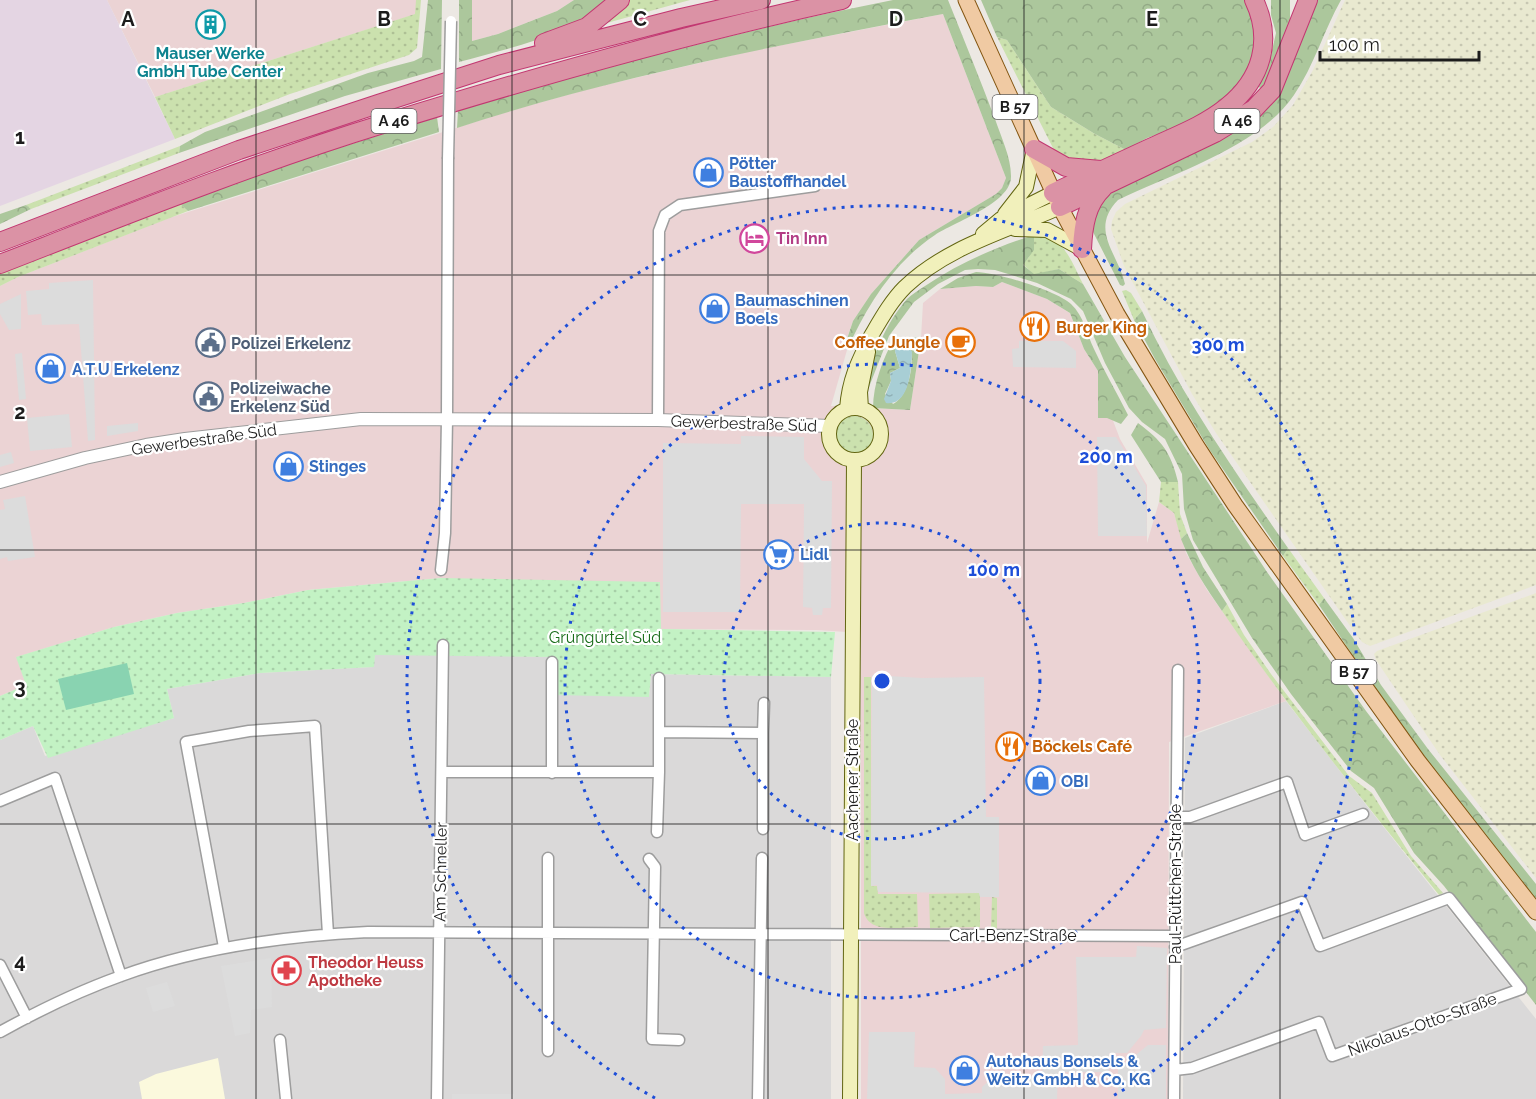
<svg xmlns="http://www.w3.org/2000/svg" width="1536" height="1099" font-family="Raleway,sans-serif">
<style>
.residential{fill:#dad9d9}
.commercial{fill:#ebd3d4}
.industrial{fill:#e4d5e3}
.education{fill:#fbf9dd}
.farmland{fill:url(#farmland-dots)}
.grass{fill:url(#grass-dots)}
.forest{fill:url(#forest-crowns)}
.park{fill:url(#park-dots)}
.pitch{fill:#89d3b1}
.parking{fill:#dcdcdc}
.water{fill:url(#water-ripples)}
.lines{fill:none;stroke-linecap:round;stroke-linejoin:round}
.minor-casing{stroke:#9d9d9d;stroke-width:13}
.tertiary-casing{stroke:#9d9d9d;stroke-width:14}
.secondary-casing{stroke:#626511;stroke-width:16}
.primary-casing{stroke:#835511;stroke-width:17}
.motorway-casing{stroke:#c23771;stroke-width:20}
.minor{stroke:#fff;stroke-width:10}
.tertiary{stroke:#fff;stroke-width:12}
.secondary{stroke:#f1f0bb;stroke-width:14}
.primary{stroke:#f0caa3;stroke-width:15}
.motorway{stroke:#db92a5;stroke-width:18}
.minor-bridge-casing{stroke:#9d9d9d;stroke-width:13;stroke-linecap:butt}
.minor-bridge{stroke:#fff;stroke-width:10}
.grid{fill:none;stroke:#1c1c1c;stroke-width:1.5;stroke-opacity:0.55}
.ring{fill:none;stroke:#1d4ed8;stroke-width:3;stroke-dasharray:3 6}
.labels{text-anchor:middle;stroke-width:4.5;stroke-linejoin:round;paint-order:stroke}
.shield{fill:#fff;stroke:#606060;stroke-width:1.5}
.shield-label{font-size:15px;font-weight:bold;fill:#1c1c1c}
.culture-label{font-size:16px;font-weight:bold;fill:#0d838f;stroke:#fff}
.shop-label{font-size:16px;font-weight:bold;fill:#366cbe;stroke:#fff;text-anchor:start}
.hotel-label{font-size:16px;font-weight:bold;fill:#b23c85;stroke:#fff;text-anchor:start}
.food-label{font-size:16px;font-weight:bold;fill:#c56008;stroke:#fff;text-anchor:start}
.service-label{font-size:16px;font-weight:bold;fill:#4e5e75;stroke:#fff;text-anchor:start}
.street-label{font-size:16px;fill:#1c1c1c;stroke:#fff}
.park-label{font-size:16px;fill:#176c18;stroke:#fff}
.health-label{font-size:16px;font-weight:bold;fill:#be3a42;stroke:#fff;text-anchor:start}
.grid-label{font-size:20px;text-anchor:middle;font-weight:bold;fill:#1c1c1c;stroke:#fff;stroke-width:4.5;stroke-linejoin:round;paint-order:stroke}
.centre{fill:#1d4ed8;stroke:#fff;stroke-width:3}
.ring-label{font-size:18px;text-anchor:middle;font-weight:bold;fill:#1d4ed8;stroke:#fff;stroke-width:4.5;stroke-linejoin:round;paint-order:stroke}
</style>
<defs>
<pattern id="farmland-dots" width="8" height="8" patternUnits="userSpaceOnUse" patternTransform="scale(1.5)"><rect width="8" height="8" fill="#e9e9d0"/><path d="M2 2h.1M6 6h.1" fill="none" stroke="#c7c7b2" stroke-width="1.8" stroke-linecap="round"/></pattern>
<pattern id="grass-dots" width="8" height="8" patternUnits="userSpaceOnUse" patternTransform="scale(1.5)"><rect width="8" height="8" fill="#cbe1ae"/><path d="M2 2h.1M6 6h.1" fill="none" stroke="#aec095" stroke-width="1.8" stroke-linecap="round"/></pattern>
<pattern id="forest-crowns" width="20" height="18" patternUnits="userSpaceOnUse" patternTransform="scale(1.5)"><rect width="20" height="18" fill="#acc79c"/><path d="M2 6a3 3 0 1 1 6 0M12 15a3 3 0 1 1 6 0" fill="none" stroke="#93aa86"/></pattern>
<pattern id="park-dots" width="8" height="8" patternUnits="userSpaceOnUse" patternTransform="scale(1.5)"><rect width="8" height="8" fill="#c3f2c4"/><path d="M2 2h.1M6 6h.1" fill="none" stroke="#a7cfa8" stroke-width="1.8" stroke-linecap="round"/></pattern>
<pattern id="water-ripples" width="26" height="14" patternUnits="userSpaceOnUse" patternTransform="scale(1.5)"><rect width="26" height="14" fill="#a8ced5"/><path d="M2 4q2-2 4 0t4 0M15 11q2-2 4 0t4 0" fill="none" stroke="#90b0b6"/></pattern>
</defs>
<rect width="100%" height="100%" fill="#ece8e3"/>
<!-- residential -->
<path class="residential" d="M418 654 553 657 649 697 651 674 831 677V1099H0V740L33 726 45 756 174 718 167 689 260 673 373 667 375 655Z
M1286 701 1367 806 1536 1019V1099H1183L1185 738Z"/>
<!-- commercial -->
<path class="commercial" d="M107 0H416V14L155 97Z
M472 0H574L557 11 498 34 472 41Z
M943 14 1006 178 1002 188 996 194 919 240 871 294 853 321 845 344 847 350 831 406 910 410 921 338 923 303 940 289 976 286 993 287 1002 282 1047 299 1070 313 1084 349 1098 371V381L1120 439 1147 485V543L1159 502 1174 513 1186 553 1207 590 1286 701 1169 742 1168 1099H861V633L817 630 660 629V583L457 582 441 578 308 590 244 603 177 613 114 627 17 657 26 685 0 696V286L18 277 169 218 510 111 588 89 751 51Z"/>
<!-- industrial -->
<path class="industrial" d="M0 0H107L175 139 0 206Z"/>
<!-- education -->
<path class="education" d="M218 1058 225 1099H142L139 1082 156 1074Z"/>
<!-- farmland -->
<path class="farmland" d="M1345 0H1536V585L1370 646 1362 642 1355 633 1216 433 1192 394 1124 266 1111 229 1112 221 1116 212 1125 204 1252 142 1273 127 1293 105 1313 70Z
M1536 593V878L1440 755 1376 660 1374 654 1377 651Z"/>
<!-- grass -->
<path class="grass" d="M416 0H421L417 48 409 55 290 94 175 139 155 97 415 14Z
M625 0H690L596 26Z
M997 37 1007 40 1051 107 1095 134 1126 150 1089 165 1073 163 1054 150Z
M180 146 179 153 31 209 26 205Z
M178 202 188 211 18 277 0 286V274L76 240Z
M1034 235C1064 235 1071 261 1083 284L1059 269 1034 275 1023 264 1029 257Z
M1126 290 1131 293 1142 311 1134 320 1122 291Z
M835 435a19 19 0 1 1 38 0a19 19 0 1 1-38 0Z
M1161 482H1178L1180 514 1187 533 1181 539 1174 513 1159 502Z
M1288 548 1324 598 1319 605 1283 556Z
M1227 604 1244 635 1271 674 1349 776 1372 793 1411 856 1443 893 1439 895C1364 802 1289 709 1222 611Z
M864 677H871V886H877L878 894H917L918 927C900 927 870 934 864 913Z
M980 893V927L930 928 929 894Z
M992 897 997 898V928H991Z"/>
<!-- forest -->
<path class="forest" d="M428 0H442L441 69 345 96 179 153 180 146 205 132 368 73 414 61 422 57Z
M459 0H472V41L498 34 557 11 574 0H610C569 36 510 48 459 62Z
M893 0H948C964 40 980 79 995 119 1001 137 1011 157 1011 176 1012 203 954 222 935 235 894 262 866 307 847 350L845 345 853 321 871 294 919 240 996 194 1002 188 1006 178 943 14C779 45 616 76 457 128L458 110C603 68 745 29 893 0Z
M981 0H1249L1258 17 1251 71 1235 95 1185 125 1147 138 1126 150 1095 134 1051 107 1007 40 997 37Z
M1271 0H1290V23L1270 75 1261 88 1258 87V83L1271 55 1276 33 1271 15Z
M1315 0H1341C1324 30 1314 66 1294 95 1259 147 1174 173 1118 200 1089 230 1118 253 1125 284L1123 286 1120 285 1091 228 1098 197 1257 112Z
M437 117 439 132 188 211 178 202 265 171Z
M26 205 31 209 0 224V214Z
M1034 235V250L1023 265 1034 274 1059 269 1083 284 1125 357 1267 572 1366 711 1536 932V1005L1444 886 1414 853 1374 788 1351 771 1291 694 1252 638 1193 540 1184 509 1182 474 1165 439 1142 422 1129 408 1105 363 1083 311 1071 299 1037 283 995 270 978 269 965 270 938 284 914 302 889 336 869 387 864 386C874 355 885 324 907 299 912 294 919 290 925 286 959 263 996 247 1034 235Z
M976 272C996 272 1057 291 1071 304 1084 316 1087 335 1094 349 1104 371 1117 393 1128 415L1121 424 1107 418H1098V371L1084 349 1070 313 1047 299 1002 282 993 287 976 286 940 289 958 278Z
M1142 311C1181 395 1235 472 1288 548L1283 556 1209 449 1155 359 1134 320Z
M895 337 897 346 895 351 900 368 890 373 891 381 885 394 893 404C908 397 914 366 911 350 909 345 907 343 907 337L921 338 910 410 873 408C873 384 883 358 895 337Z
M1138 423C1162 441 1171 452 1178 482H1161L1131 435Z
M1187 533 1203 567 1227 604 1222 611C1206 588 1191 565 1181 539Z
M1324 598 1353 638 1381 685 1428 749 1536 884V903L1417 751 1319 605Z"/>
<!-- park -->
<path class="park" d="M441 578 660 582 661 629 835 632 831 677 651 674 649 697 553 695V657L375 655 374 667 260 673 167 689 174 718 48 758 33 726 0 740V696L26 685 16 657 114 627 177 613 244 603 308 590Z"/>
<!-- pitch -->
<path class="pitch" d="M127 663 134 694 66 710 58 679Z"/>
<!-- parking -->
<path class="parking" d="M93 280 95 440 88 441 79 324 42 325 41 314 28 315 26 291 49 289V283Z
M21 294V329L9 330 0 314V304Z
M1019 341H1063L1076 351V368L1013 367 1012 349 1019 348Z
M22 353 26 399 19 400 15 354Z
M282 380V402H264V381Z
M69 414 72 447 30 451 27 418Z
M138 423V431L107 436V426Z
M741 436 804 437V459L822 481H832L831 608H823L822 615H813L812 608 803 607 804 504H741L740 612H663V443L741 444Z
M1097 437H1116L1146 486 1147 536H1098Z
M11 452 14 463 0 467V455Z
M25 496 35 557 8 561 7 557 0 559V510L5 509 3 500Z
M872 675 922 678 984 677 986 817H999V897H980L979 893 878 892 877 885 871 886Z
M1137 946 1167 948 1166 1028 1144 1030 1141 1036 1127 1053H1109V1072H1058L1057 1099H867L869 1032H915L914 1067 935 1068 945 1079V1094L982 1093V1087L993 1077H1042L1043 1046 1078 1045 1076 957H1136Z
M271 958 272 1007 251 1010 250 1033 235 1036 221 966Z
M167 982 175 1006 153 1012 146 988Z
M1148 1045H1166V1099H1118V1064L1126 1063Z
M452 1094H514V1099H452Z"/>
<!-- water -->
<path class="water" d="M901 345H907L912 352C911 369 910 406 886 403L884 399 891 381 890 373 900 368 895 351 897 346Z"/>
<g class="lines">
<defs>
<path id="minor" d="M658 420 659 231 665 215 680 205 815 186
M441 570 445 533 447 419 448 159
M659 732 763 733 764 703
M442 772H659V678
M552 773V662
M0 801 55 778 121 976
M1176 817H1190L1287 782 1305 835 1363 814
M763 829V733
M657 832 659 772
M649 859 655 867 652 1039 679 1040
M224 947 186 742 249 731 315 726 328 934
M0 965 27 1018
M0 1032C38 1011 79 991 121 976 200 947 285 936 368 932L1175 936
M280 1040 286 1099
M548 1051V858
M1175 1070 1192 1068 1319 1022 1332 1056 1521 989 1449 898 1320 946 1302 902 1175 947
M437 1099 443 645
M758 1099 762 858
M1174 1099 1178 670"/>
<path id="tertiary" d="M0 482 85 458 146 445 185 439 361 419 658 420 830 426"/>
<path id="secondary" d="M1005 214 1026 187 1034 149
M1015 229 1047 230 1082 249
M983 234 1001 219 1053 193
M829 434a26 26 0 1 1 52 0a26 26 0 1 1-52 0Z
M847 409C849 380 858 362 871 336 881 319 891 301 905 287 948 246 1007 231 1060 207
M861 409 860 392 868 352
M850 1099 854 460"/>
<path id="primary" d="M966 0 1060 207 1117 314 1196 445 1235 505 1418 761 1536 912"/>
<path id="motorway" d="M544 43 587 27 620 0
M1034 149 1066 167 1101 170
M1053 193C1086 178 1118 163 1150 148 1176 136 1205 125 1227 107 1262 79 1273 40 1254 0
M1060 207 1215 133 1254 109 1272 90 1308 0
M0 242 239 150 378 104 499 65 681 18 761 0
M1082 249C1083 227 1086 204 1103 188
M0 264C126 215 253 164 383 124 534 77 687 34 842 0"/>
</defs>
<!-- minor casing -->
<use href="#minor" class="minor-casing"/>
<!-- tertiary casing -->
<use href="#tertiary" class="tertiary-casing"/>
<!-- secondary casing -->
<use href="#secondary" class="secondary-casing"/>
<!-- primary casing -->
<use href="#primary" class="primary-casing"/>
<!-- motorway casing -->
<use href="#motorway" class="motorway-casing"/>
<!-- minor -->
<use href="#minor" class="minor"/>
<!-- tertiary -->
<use href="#tertiary" class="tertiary"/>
<!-- secondary -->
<use href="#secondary" class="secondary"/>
<!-- primary -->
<use href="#primary" class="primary"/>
<!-- motorway -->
<use href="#motorway" class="motorway"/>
<defs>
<path id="minor-bridge" d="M448 159 451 21"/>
</defs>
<!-- minor-bridge casing -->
<use href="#minor-bridge" class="minor-bridge-casing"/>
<!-- minor-bridge -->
<use href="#minor-bridge" class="minor-bridge"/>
</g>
<!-- grid -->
<path class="grid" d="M256 0V1099M512 0V1099M768 0V1099M1024 0V1099M1280 0V1099M0 275H1536M0 550H1536M0 824H1536"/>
<!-- distance rings -->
<g class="ring">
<circle cx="882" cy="681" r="158"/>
<circle cx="882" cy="681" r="317"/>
<path d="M655 1098A475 475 0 1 1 1109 1098"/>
</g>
<!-- icons -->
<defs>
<symbol id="building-ring" viewBox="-11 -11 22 22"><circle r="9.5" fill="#fff" stroke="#0f9aa8" stroke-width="1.5"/><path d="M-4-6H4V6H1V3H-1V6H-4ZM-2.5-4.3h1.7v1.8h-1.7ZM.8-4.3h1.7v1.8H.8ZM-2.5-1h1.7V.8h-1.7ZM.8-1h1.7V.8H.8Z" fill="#0f9aa8"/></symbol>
<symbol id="shop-ring" viewBox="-11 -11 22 22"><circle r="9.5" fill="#fff" stroke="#3f7fe0" stroke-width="1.5"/><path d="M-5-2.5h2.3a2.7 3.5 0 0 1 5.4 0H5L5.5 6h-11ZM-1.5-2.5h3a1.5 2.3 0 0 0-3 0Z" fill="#3f7fe0"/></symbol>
<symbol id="hotel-ring" viewBox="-11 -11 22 22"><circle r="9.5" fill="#fff" stroke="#d1479c" stroke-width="1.5"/><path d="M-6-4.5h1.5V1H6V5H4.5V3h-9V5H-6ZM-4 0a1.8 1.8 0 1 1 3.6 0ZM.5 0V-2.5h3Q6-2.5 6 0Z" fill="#d1479c"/></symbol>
<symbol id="restaurant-ring" viewBox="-11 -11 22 22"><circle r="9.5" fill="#fff" stroke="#e8710a" stroke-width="1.5"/><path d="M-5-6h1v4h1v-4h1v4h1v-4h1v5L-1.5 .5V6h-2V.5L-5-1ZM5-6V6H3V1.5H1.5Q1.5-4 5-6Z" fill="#e8710a"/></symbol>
<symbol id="cafe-ring" viewBox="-11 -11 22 22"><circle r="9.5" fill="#fff" stroke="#e8710a" stroke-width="1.5"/><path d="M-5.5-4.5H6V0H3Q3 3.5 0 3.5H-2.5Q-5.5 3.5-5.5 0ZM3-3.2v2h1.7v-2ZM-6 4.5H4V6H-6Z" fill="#e8710a"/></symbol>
<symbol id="civic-ring" viewBox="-11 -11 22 22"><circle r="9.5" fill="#fff" stroke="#5c6f8a" stroke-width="1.5"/><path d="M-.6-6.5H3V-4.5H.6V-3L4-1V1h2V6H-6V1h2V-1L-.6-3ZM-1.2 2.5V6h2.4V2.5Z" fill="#5c6f8a"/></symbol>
<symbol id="supermarket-ring" viewBox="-11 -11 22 22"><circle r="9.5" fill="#fff" stroke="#3f7fe0" stroke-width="1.5"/><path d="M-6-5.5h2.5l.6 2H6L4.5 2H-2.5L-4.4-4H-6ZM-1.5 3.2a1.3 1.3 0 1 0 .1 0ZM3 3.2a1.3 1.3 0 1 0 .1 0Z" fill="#3f7fe0"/></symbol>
<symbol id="pharmacy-ring" viewBox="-11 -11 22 22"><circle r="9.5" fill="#fff" stroke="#e0444e" stroke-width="1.5"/><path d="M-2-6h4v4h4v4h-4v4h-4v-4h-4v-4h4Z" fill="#e0444e"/></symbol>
</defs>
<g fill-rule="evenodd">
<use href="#building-ring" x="194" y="8" width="33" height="33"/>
<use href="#shop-ring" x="692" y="156" width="33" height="33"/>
<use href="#hotel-ring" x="738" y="222" width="33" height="33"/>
<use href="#shop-ring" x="698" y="292" width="33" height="33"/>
<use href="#restaurant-ring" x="1018" y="310" width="33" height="33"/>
<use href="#cafe-ring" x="944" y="326" width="33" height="33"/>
<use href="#civic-ring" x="194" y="326" width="33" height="33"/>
<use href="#shop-ring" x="34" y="352" width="33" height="33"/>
<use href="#civic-ring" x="192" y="380" width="33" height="33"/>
<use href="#shop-ring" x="272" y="450" width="33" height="33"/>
<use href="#supermarket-ring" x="762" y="538" width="33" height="33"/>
<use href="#restaurant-ring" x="994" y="730" width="33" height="33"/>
<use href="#shop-ring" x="1024" y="764" width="33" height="33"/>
<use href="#pharmacy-ring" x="270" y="954" width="33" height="33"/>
<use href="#shop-ring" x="948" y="1054" width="33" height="33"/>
</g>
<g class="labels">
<!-- shield labels -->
<g class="shield">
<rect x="992.5" y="95" width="45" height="24" rx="4.5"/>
<rect x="371.5" y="109" width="45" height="24" rx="4.5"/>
<rect x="1214.5" y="109" width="45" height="24" rx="4.5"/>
<rect x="1331.5" y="660" width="45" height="24" rx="4.5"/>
</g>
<g class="shield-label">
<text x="1015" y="112">B 57</text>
<text x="394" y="126">A 46</text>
<text x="1237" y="126">A 46</text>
<text x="1354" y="677">B 57</text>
</g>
<!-- culture labels -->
<g class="culture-label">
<text x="210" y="59">Mauser Werke<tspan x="210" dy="18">GmbH Tube Center</tspan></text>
</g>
<!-- shop labels -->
<g class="shop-label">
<text x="729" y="169">Pötter<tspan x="729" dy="18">Baustoffhandel</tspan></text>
<text x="735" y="306">Baumaschinen<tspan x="735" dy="18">Boels</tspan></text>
<text x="72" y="375">A.T.U Erkelenz</text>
<text x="309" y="472">Stinges</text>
<text x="800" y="560">Lidl</text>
<text x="1061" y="787">OBI</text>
<text x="986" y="1067">Autohaus Bonsels &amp;<tspan x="986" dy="18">Weitz GmbH &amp; Co. KG</tspan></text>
</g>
<!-- hotel labels -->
<g class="hotel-label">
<text x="776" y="244">Tin Inn</text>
</g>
<!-- food labels -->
<g class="food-label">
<text x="1056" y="333">Burger King</text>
<text x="940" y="348" text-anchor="end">Coffee Jungle</text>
<text x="1032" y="752">Böckels Café</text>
</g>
<!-- service labels -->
<g class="service-label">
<text x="231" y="349">Polizei Erkelenz</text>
<text x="230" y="394">Polizeiwache<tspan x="230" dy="18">Erkelenz Süd</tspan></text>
</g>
<!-- street labels -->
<g class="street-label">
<text transform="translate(744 423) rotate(2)" y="6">Gewerbestraße Süd</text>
<text transform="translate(204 439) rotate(-8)" y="6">Gewerbestraße Süd</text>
<text transform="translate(852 780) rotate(-90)" y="6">Aachener Straße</text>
<text transform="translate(440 872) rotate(-89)" y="6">Am Schneller</text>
<text transform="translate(1175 884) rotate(-90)" y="6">Paul-Rüttchen-Straße</text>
<text x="1013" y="941">Carl-Benz-Straße</text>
<text transform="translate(1422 1024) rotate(-20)" y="6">Nikolaus-Otto-Straße</text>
</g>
<!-- park labels -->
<g class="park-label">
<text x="605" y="643">Grüngürtel Süd</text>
</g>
<!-- health labels -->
<g class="health-label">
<text x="308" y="968">Theodor Heuss<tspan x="308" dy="18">Apotheke</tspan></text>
</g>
</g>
<g class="grid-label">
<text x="128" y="26">A</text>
<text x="384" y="26">B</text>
<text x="640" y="26">C</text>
<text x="896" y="26">D</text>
<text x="1152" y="26">E</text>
<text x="20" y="144">1</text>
<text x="20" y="419">2</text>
<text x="20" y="694">3</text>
<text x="20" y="968">4</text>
</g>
<circle cx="882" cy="681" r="9" class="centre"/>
<g class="ring-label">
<text x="1218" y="351">300 m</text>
<text x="1106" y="463">200 m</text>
<text x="994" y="576">100 m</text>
</g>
<!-- scale -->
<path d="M1320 51v9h159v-9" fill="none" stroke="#1c1c1c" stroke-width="3"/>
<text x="1329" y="51" font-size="18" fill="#1c1c1c" stroke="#ffffff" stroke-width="4.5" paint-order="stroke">100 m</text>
</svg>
